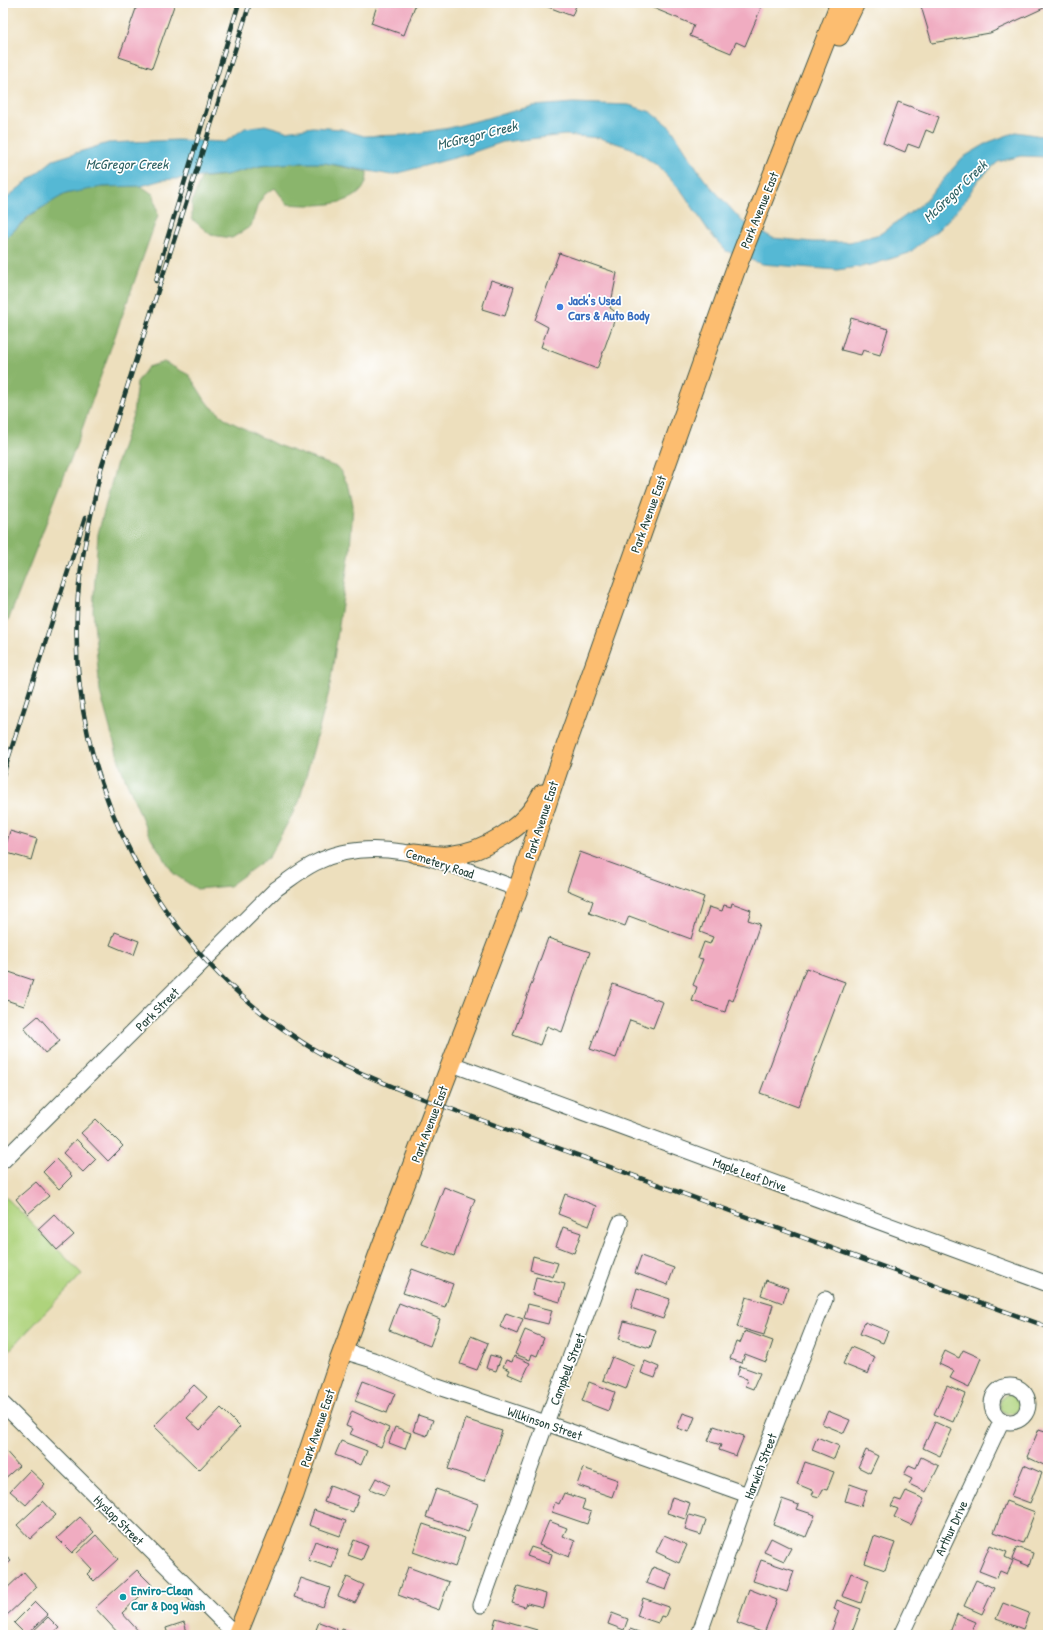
<svg xmlns="http://www.w3.org/2000/svg" width="1051" height="1638" font-family="'Patrick Hand',sans-serif">
<style>
.green{fill:#aed37c;stroke:#668858}
.forest{fill:#8ab56c;stroke:#547950}
.water{fill:#55b8d4;stroke:#3a7a84}
.building{fill:#f0acc1}
.lines{fill:none;stroke-linecap:round;stroke-linejoin:round}
.minor-casing{stroke:#3e5549;stroke-width:17}
.major-casing{stroke:#3e5549;stroke-width:21}
.minor{stroke:#fff;stroke-width:15}
.major{stroke:#fcbd6f;stroke-width:19}
.rail-casing{stroke:#1f3d34;stroke-width:4.5}
.rail{stroke:#fff;stroke-width:3;stroke-dasharray:9;stroke-linecap:butt}
.shop-dot{fill:#3f7fe0;stroke:#fff;stroke-width:1.5}
.culture-dot{fill:#0f9aa8;stroke:#fff;stroke-width:1.5}
.labels{text-anchor:middle;stroke-width:3.5;stroke-linejoin:round;paint-order:stroke}
.street-label{font-size:13px;fill:#1f3d34;stroke:#fff}
.shop-label{font-size:13px;font-weight:bold;fill:#366cbe;stroke:#fff;text-anchor:start}
.culture-label{font-size:13px;font-weight:bold;fill:#0d838f;stroke:#fff;text-anchor:start}
.water-label{font-size:14px;font-style:italic;fill:#2f6264;stroke:#fff}
</style>
<rect width="100%" height="100%" fill="#fff"/>
<filter id="ink" filterUnits="userSpaceOnUse"><feTurbulence type="fractalNoise" baseFrequency=".025" numOctaves="2"/><feDisplacementMap in="SourceGraphic" scale="8" xChannelSelector="R" yChannelSelector="G"/><feConvolveMatrix kernelMatrix="1 2 1 2 8 2 1 2 1" color-interpolation-filters="sRGB"/></filter>
<filter id="wash" filterUnits="userSpaceOnUse"><feTurbulence type="fractalNoise" baseFrequency=".012" numOctaves="4" result="noise"/><feDisplacementMap in="SourceGraphic" scale="16" xChannelSelector="R" yChannelSelector="G"/><feGaussianBlur stdDeviation="0.9" result="paint"/><feColorMatrix in="noise" values="0 0 0 0 0 0 0 0 0 0 0 0 0 0 0 0 0 1.4 0 .05"/><feComposite in="paint" operator="in"/></filter>
<g filter="url(#wash)">
<rect width="100%" height="100%" fill="#eddfbd"/>
<!-- green -->
<path class="green" d="M3 1194 82 1274 3 1357Z
M1000 1404a10 10 0 1 1 20 0a10 10 0 1 1-20 0Z"/>
<!-- forest -->
<path class="forest" d="M291 163H325L367 172C369 209 313 206 287 204L275 188 265 194 258 204 251 226 232 238 211 235 192 219V202L201 178 226 175 260 166Z
M141 186 154 195 158 215 77 443 10 616 3 629V241C22 223 40 206 64 195 82 186 120 186 141 186Z
M164 362 189 375 207 403 227 420 277 445 339 468 349 487 353 505 350 550 329 692 299 802 269 857 229 886 197 889 174 874 148 833 121 768 100 692 93 610 98 534 117 462 133 415 137 382 148 367Z"/>
<!-- water -->
<path class="water" d="M573 103 629 105 651 112 671 128 704 179 743 222 773 238 813 242H850L880 234 922 204 962 158 989 142 1016 132 1048 137V157L1021 156 998 162 978 180 962 205 939 229 909 253 871 265 837 270 762 264 726 251 710 233 683 193 658 166 631 148 600 138 565 135 503 142 465 155 391 175 325 163H291L260 166 226 175 162 180 141 186 102 187 65 194 30 215 3 241V201L53 160 108 143 177 140 225 142 245 128 265 125 286 131 313 127 341 129 364 136 405 135 449 128 533 106Z"/>
<g id="blocks">
<!-- building -->
<path class="building" d="M138 3H175L152 68 119 57Z
M378 3H416L404 35 371 23Z
M538 3H577L572 16Z
M647 3H752L761 8 745 46 736 42 731 53 690 36 694 25 646 5Z
M920 3H1048V6L990 33 932 43Z
M898 102 939 117 933 133 926 130 919 148 908 144 905 152 883 143Z
M559 253 617 273 610 308 617 313 597 369 541 347 548 327 535 320Z
M491 280 514 287 505 316 482 309Z
M851 318 888 329 880 355 863 350 861 355 841 350Z
M10 831 37 839 31 860 4 852Z
M580 852 704 897 691 939 629 916 625 926 589 913 593 901 567 890Z
M732 903 751 910 748 920 760 924 733 1001 729 999 725 1012 692 1001 697 987 693 985 703 959 698 958 704 942 710 944 713 937 700 932 709 907 722 911 724 905 731 907Z
M115 932 139 941 134 955 110 945Z
M548 938 590 952 562 1032 547 1026 540 1045 513 1035Z
M806 968 845 982 798 1107 760 1093Z
M3 970 33 980 24 1006 3 999Z
M613 984 663 1002 653 1028 630 1020 616 1058 590 1049Z
M38 1016 60 1041 45 1053 24 1028Z
M96 1119 123 1146 108 1161 81 1133Z
M76 1139 96 1159 83 1172 63 1153Z
M56 1159 72 1176 59 1189 43 1172Z
M36 1182 49 1196 28 1214 16 1199Z
M444 1187 475 1199 454 1256 422 1244Z
M565 1194 597 1206 589 1226 558 1214Z
M54 1214 74 1235 57 1250 38 1229Z
M563 1227 581 1233 574 1253 556 1246Z
M533 1256 558 1263 553 1277 530 1270Z
M641 1256 674 1268 668 1285 635 1273Z
M412 1269 453 1284 445 1307 403 1293Z
M536 1277 565 1284 560 1302 532 1294Z
M766 1280 788 1288 783 1303 761 1295Z
M637 1288 670 1299 663 1319 631 1308Z
M746 1297 773 1305 764 1335 737 1327Z
M399 1303 440 1319 430 1346 389 1330Z
M528 1304 552 1310 548 1324 524 1318Z
M506 1313 523 1319 517 1334 500 1327Z
M624 1321 656 1330 650 1348 619 1339Z
M865 1322 888 1331 883 1343 860 1334Z
M525 1330 544 1338 537 1356 532 1354 530 1360 515 1354Z
M745 1331 773 1341 766 1362 745 1354 742 1363 730 1359 736 1342 740 1343Z
M471 1336 488 1343 477 1370 460 1364Z
M851 1347 875 1357 868 1374 843 1364Z
M963 1350 981 1358 969 1387 950 1378 954 1371 939 1364 945 1351 959 1358Z
M490 1355 501 1358 496 1371 486 1368Z
M514 1356 530 1363 522 1380 508 1374 510 1370 503 1367 506 1360 512 1362Z
M612 1357 634 1366 626 1389 603 1380Z
M645 1361 659 1367 655 1378 641 1373Z
M740 1366 760 1373 753 1389 745 1386 747 1379 737 1376Z
M363 1381 395 1393 387 1413 355 1401Z
M589 1382 615 1392 608 1411 582 1401Z
M194 1385 207 1397 187 1418 200 1430 221 1408 240 1427 199 1470 154 1426Z
M947 1386 965 1394 953 1422 934 1414Z
M352 1411 389 1428 381 1447 350 1434 353 1429 346 1426Z
M828 1411 850 1420 844 1433 822 1424Z
M683 1413 695 1417 689 1432 677 1428Z
M418 1415 433 1420 427 1436 413 1431Z
M465 1419 502 1431 484 1481 448 1469Z
M935 1422 952 1430 940 1456 923 1448Z
M714 1426 744 1436 736 1456 719 1450 721 1445 708 1441Z
M395 1427 411 1433 405 1449 389 1443Z
M1039 1429 1048 1432V1461L1046 1466 1027 1457Z
M817 1437 839 1446 834 1459 812 1450Z
M341 1441 367 1451 361 1465 335 1455Z
M3 1448 19 1466 3 1480Z
M866 1450 878 1456 870 1473 858 1467Z
M921 1457 939 1466 926 1492 909 1484 912 1479 904 1475 909 1465 916 1468Z
M805 1462 834 1472 827 1490 823 1489 819 1497 812 1495 814 1491 797 1484Z
M1024 1465 1042 1473 1030 1503 1011 1496Z
M583 1468 618 1480 612 1497 577 1485Z
M30 1470 45 1484 26 1505 10 1491Z
M376 1478 389 1485 384 1495 370 1489Z
M850 1484 867 1490 861 1506 845 1501Z
M330 1485 359 1496 353 1512 324 1502Z
M436 1489 478 1504 468 1532 426 1517Z
M906 1491 924 1499 911 1525 894 1517 898 1509 891 1506 895 1499 901 1501Z
M564 1493 585 1500 582 1509 591 1512 587 1524 552 1512 555 1502 559 1504Z
M672 1497 690 1503 685 1519 667 1513Z
M782 1499 799 1505 797 1509 815 1515 806 1537 773 1525Z
M43 1501 56 1515 30 1539 17 1525Z
M1006 1501 1035 1512 1023 1543 994 1532Z
M314 1510 346 1521 340 1536 309 1525Z
M689 1515 706 1520 701 1535 685 1530Z
M80 1517 94 1532 72 1553 57 1538Z
M549 1521 567 1528 563 1536 575 1541 569 1557 539 1545Z
M423 1524 465 1538 455 1567 413 1552Z
M96 1535 118 1559 94 1581 87 1574 92 1569 77 1553Z
M664 1535 687 1545 679 1563 656 1552Z
M874 1536 895 1543 885 1570 865 1563Z
M771 1538 791 1548 784 1561 764 1552Z
M354 1540 368 1546 362 1560 348 1555Z
M315 1541 338 1550 332 1568 308 1560Z
M990 1545 1007 1552 1005 1557 1013 1561 1007 1574 1000 1571 997 1578 979 1571Z
M531 1547 552 1554 549 1564 527 1556Z
M1017 1547 1033 1553 1029 1566 1012 1559Z
M3 1552 11 1561 3 1568Z
M761 1560 794 1571 787 1592 753 1581Z
M408 1567 449 1582 439 1610 398 1595Z
M653 1567 672 1574 666 1590 646 1583Z
M137 1570 152 1585 122 1613 142 1635H120L95 1608Z
M24 1572 37 1587 6 1616 3 1613V1592Z
M851 1573 869 1580 861 1603 842 1596Z
M347 1577 364 1585 355 1603 338 1596Z
M301 1578 330 1588 323 1607 294 1597Z
M976 1580 994 1588 982 1614 964 1606Z
M518 1586 546 1594 543 1607 527 1603 525 1607 512 1603Z
M749 1589 777 1600 764 1633 737 1623Z
M643 1598 669 1607 665 1617 661 1616 658 1623 637 1616Z
M837 1600 861 1609 851 1635H830L839 1611 834 1609Z
M35 1602 48 1615 26 1635 14 1623Z
M1003 1603 1029 1613 1023 1629 996 1619Z
M612 1613 628 1619 624 1630 608 1624Z
M957 1614 976 1622 970 1635H949Z
M48 1617 59 1628 51 1635H29Z
M496 1618 537 1630 536 1635H491Z
M184 1622 188 1635H168L166 1628Z
M319 1622 337 1629 335 1635H314Z
M342 1629 352 1632V1635H341Z
M630 1629 647 1635H627Z"/>
</g>
</g>
<g filter="url(#ink)">
<use href="#blocks" fill-opacity="0" stroke="#3e5549" stroke-width="1"/>
<g class="lines">
<defs>
<path id="minor" d="M452 1064 1048 1284
M3 1161 276 889C289 880 301 870 315 863 381 829 455 867 518 889
M343 1351 373 1360 429 1384 546 1423 748 1495
M992 1404a18 18 0 1 1 36 0a18 18 0 1 1-36 0Z
M3 1404 236 1635
M481 1605 546 1423 620 1223
M699 1635 748 1495 825 1299
M901 1635 1002 1420"/>
<path id="major" d="M839 36 855 3
M414 853C425 854 437 857 448 856 484 852 526 828 542 794
M237 1635 294 1495 338 1364 382 1245 518 889 566 746 735 271 840 3"/>
</defs>
<!-- minor casing -->
<use href="#minor" class="minor-casing"/>
<!-- major casing -->
<use href="#major" class="major-casing"/>
<!-- minor -->
<use href="#minor" class="minor"/>
<!-- major -->
<use href="#major" class="major"/>
<defs>
<path id="rail" d="M156 281 166 243 239 3
M101 469C91 516 79 562 77 611 69 782 158 949 302 1042 335 1064 373 1078 410 1094L1048 1327
M99 475 250 3
M3 775 85 518"/>
</defs>
<!-- rail casing -->
<use href="#rail" class="rail-casing"/>
<!-- rail -->
<use href="#rail" class="rail"/>
</g>
</g>
<!-- markers -->
<circle class="shop-dot" cx="560" cy="307" r="4"/>
<circle class="culture-dot" cx="123" cy="1597" r="4"/>
<g class="labels">
<!-- street labels -->
<g class="street-label">
<text transform="translate(759 210) rotate(-68)" y="5">Park Avenue East</text>
<text transform="translate(648 514) rotate(-70)" y="5">Park Avenue East</text>
<text transform="translate(541 820) rotate(-72)" y="5">Park Avenue East</text>
<text transform="translate(440 863) rotate(18)" y="5">Cemetery Road</text>
<text transform="translate(157 1009) rotate(-45)" y="5">Park Street</text>
<text transform="translate(429 1124) rotate(-69)" y="5">Park Avenue East</text>
<text transform="translate(750 1174) rotate(20)" y="5">Maple Leaf Drive</text>
<text transform="translate(567 1369) rotate(-69)" y="5">Campbell Street</text>
<text transform="translate(545 1423) rotate(19)" y="5">Wilkinson Street</text>
<text transform="translate(317 1428) rotate(-71)" y="5">Park Avenue East</text>
<text transform="translate(760 1466) rotate(-69)" y="5">Harwich Street</text>
<text transform="translate(119 1520) rotate(45)" y="5">Hyslop Street</text>
<text transform="translate(951 1528) rotate(-65)" y="5">Arthur Drive</text>
</g>
<!-- shop labels -->
<g class="shop-label">
<text x="568" y="305">Jack's Used<tspan x="568" dy="15">Cars &amp; Auto Body</tspan></text>
</g>
<!-- culture labels -->
<g class="culture-label">
<text x="131" y="1595">Enviro-Clean<tspan x="131" dy="15">Car &amp; Dog Wash</tspan></text>
</g>
<!-- water labels -->
<g class="water-label">
<text transform="translate(477 135) rotate(-14)" y="5">McGregor Creek</text>
<text x="127" y="169">McGregor Creek</text>
<text transform="translate(955 191) rotate(-44)" y="5">McGregor Creek</text>
</g>
</g>
<!-- margin -->
<rect width="1051" height="1638" fill="none" stroke="#fff" stroke-width="16"/>
</svg>
